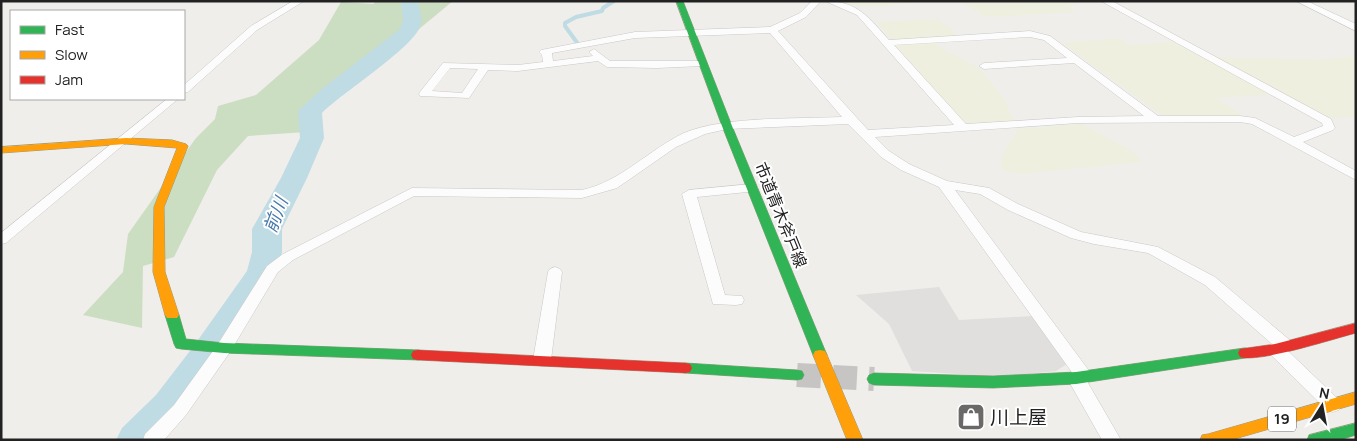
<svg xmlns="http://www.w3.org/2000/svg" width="1357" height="441" font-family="Manrope,'Noto Sans JP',sans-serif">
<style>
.farmland{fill:#efefdf}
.forest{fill:#cbdec1}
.parking{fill:#e0dfde}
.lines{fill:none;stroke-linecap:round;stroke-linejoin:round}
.stream{stroke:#bfdbe3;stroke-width:4}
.river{fill:#bfdbe3;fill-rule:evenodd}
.secondary-tunnel{stroke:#c7c5c3;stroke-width:24;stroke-dasharray:24 12;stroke-linecap:butt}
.street-casing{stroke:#c9c8c7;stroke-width:1}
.fast-casing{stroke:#999a82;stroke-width:1}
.slow-casing{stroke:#999a82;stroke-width:1}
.jam-casing{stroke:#999a82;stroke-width:1}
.street{fill:#fdfcfc;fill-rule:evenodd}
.fast{fill:#30b455;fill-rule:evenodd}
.slow{fill:#ff9f0a;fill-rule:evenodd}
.jam{fill:#e5322d;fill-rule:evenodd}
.labels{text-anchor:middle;stroke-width:4;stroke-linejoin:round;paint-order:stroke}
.shield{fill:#fff;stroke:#646464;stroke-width:1}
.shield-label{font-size:15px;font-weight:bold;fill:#222}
.street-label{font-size:16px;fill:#222;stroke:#fff}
.water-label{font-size:18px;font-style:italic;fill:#4a7aab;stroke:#fff}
.near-poi-label{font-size:19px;fill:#222;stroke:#fff;text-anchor:start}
</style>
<rect width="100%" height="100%" fill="#f0eeeb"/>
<!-- farmland -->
<path class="farmland" d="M838 1H928L879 6 847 5Z
M960 1H1069L1076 5 1067 6 1077 12 991 17 984 16Z
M936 19 951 28 958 37 932 38 941 48 979 68 1004 98 1014 122 973 125 961 121 876 22Z
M1120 38 1128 45 1174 42 1200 57 1326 59 1356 56V117L1328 118 1283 94 1216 98 1243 116 1168 117 1157 112 1062 43Z
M1082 124 1134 152 1141 162 1021 174 1002 170 1001 157 1018 129Z"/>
<!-- forest -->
<path class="forest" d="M376 1H453L413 34 301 111 306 132 248 136 217 170 174 257 143 266 142 328 83 315 123 272 128 234 196 138 215 119 218 106 256 95 319 40 341 2 373 4Z"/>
<!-- parking -->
<path class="parking" d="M939 287 959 320 1033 316 1067 364 1056 371 1002 377 912 371 889 324 856 295Z"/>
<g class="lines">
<!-- stream -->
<path class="stream" d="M578 44 565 26V23L576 17 602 11 603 8 614 1"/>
<!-- river -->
<path class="river" d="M401 1H421L418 5C421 12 423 20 420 27 410 50 343 92 322 113L324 138 307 178 282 229V252L278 272 219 365 182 417 161 440H116L122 428 156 395 193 347 247 271 252 252V229L281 178 300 138 298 111 323 88 400 29 403 20Z"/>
<!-- secondary-tunnel -->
<path class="secondary-tunnel" d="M797 375 874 379"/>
<defs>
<path id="street" d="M293 1H304L257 30 188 92 184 93V85L251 26Z
M812 1H821L806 17 778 31 868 130 954 125 857 15 825 1C858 1 869 18 889 40L1030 31 1050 36 1158 116H1240L1255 118 1294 137 1323 126 1322 123 1101 1H1112L1331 119 1335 128 1333 130 1303 142 1356 171V180L1252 124 1240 122 1078 123 875 137 889 151 909 164 947 181 989 188 1018 204 1081 232 1158 247 1215 277 1292 342 1294 346 1292 350 1288 351 1339 400 1342 405 1339 410 1333 412 1327 410 1269 353 1267 349 1269 345 1272 344 1205 285 1148 253 1094 244 1071 238 1008 210 980 194 955 190 1090 372 1093 377 1088 383 1121 440H1102L1067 378 1072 373 1071 371 939 187 901 170 881 157 848 124 727 129 705 134 676 147 617 188 582 198 414 196 293 260 278 272 230 352 186 415 164 440H143L145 434 174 405 218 344 267 266 283 254 412 188 582 190C622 181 648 150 684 133 724 116 798 119 842 117L770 33 635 38 552 53 553 61 593 56 589 52 594 49 610 61H706V65L702 66 657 68 607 67 598 61 518 71 488 70 469 98 420 96 419 94 420 92 443 63 518 65 543 62 542 55 539 52 541 50 635 32 770 27 800 13ZM1030 37 1044 40 1067 58 984 63 979 66 984 69 1074 63 1144 116 1078 117 966 124 894 45ZM450 68 478 69 462 93 432 91Z
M1296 1H1307L1356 24V31Z
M167 99H178L6 243 1 244V233Z
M752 184 758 188 757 191 697 197 725 295 742 296 744 300 742 304 736 305 713 304 682 194 689 190Z
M555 267 560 269 562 272 551 360 548 365 542 366 536 365 533 360 548 272 550 269Z"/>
<path id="fast" d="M676 1H683L732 126 827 355 825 359 820 360 815 359 813 355 722 126Z
M172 310 177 312 179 315 186 339 224 343 418 350 423 351 425 355 423 359 418 360 224 353 181 349 176 348 174 344 165 315 167 312Z
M1245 348 1250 349 1252 353 1250 357 1245 358 1076 384 993 388 874 385 869 383 867 379 869 375 874 373 993 376 1076 372Z
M685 363 797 370 802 371 804 375 802 379 797 380 685 373 680 372 678 368 680 364Z
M1356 423V435L1340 440H1307L1309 435Z"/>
<path id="slow" d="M126 138 172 140 186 144 188 146 164 207 165 272 179 315 177 318H167L165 315 153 272 154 207 177 148 126 144 1 153V147Z
M820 350 825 351 827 355 863 440H847L813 355 815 351Z
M1356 392V404L1231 440H1200L1202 435 1208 434Z"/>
<path id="jam" d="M1356 323V333C1333 339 1259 363 1240 357L1238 353 1240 349 1275 344Z
M418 350 685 363 690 364 692 368 690 372 685 373 418 360 413 359 411 355 413 351Z"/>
</defs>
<!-- street casing -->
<use href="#street" class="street-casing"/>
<!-- fast casing -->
<use href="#fast" class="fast-casing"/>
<!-- slow casing -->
<use href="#slow" class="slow-casing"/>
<!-- jam casing -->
<use href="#jam" class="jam-casing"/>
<!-- street -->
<use href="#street" class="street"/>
<!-- fast -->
<use href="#fast" class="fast"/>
<!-- slow -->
<use href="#slow" class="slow"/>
<!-- jam -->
<use href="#jam" class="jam"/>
</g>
<!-- icons -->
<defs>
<symbol id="shop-square" viewBox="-11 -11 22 22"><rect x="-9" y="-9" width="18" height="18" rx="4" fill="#6a6968" stroke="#fff"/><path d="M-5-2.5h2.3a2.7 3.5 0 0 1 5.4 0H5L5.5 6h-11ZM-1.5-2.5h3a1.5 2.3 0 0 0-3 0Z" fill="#fff"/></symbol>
</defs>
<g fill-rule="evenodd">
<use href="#shop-square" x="955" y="401" width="32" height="32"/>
</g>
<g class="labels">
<!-- shield labels -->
<rect class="shield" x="1268" y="406.5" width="28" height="25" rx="4"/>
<g class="shield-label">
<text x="1282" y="424">19</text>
</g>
<!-- street labels -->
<g class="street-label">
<text transform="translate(781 215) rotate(68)" y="6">市道青木斧戸線</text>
</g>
<!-- water labels -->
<g class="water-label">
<text transform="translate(276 215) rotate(-69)" y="6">前川</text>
</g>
<!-- near-poi labels -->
<g class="near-poi-label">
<text x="990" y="424">川上屋</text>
</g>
</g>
<!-- border -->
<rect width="1357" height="441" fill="none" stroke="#222222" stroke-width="5"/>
<!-- legend -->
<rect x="10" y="10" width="175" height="90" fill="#ffffff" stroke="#a7a7a7"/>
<rect x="20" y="26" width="25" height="8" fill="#30b455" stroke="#a7a7a7"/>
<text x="55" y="35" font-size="15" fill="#222222">Fast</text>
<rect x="20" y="51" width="25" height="8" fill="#ff9f0a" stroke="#a7a7a7"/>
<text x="55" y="60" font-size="15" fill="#222222">Slow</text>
<rect x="20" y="76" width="25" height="8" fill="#e5322d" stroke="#a7a7a7"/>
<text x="55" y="85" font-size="15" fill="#222222">Jam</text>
<!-- north arrow -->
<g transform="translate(1322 406) rotate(11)" stroke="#ffffff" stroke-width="4" paint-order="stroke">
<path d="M0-4L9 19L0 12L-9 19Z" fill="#222222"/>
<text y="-8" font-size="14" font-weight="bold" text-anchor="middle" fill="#222222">N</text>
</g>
</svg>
